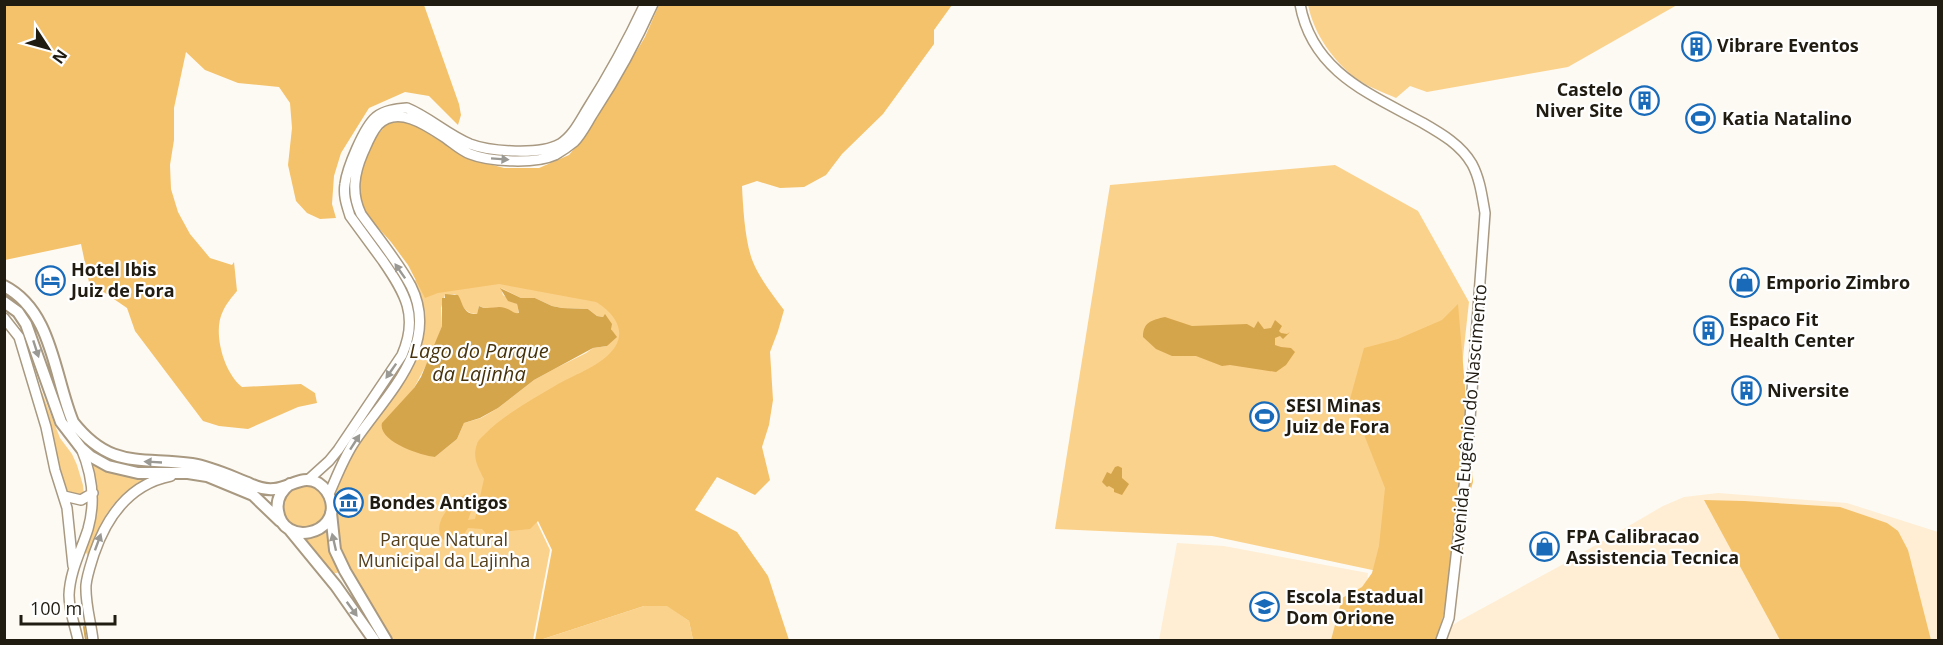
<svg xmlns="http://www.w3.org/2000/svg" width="1943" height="645" font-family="'Open Sans',sans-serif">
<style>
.built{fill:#ffeed3}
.green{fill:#fbd28c;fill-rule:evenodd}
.forest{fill:#f4c26b}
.water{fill:#d5a54c}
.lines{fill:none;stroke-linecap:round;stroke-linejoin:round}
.stream{stroke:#d5a54c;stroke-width:2}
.secondary-casing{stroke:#a89980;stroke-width:12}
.primary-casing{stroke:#a89980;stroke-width:14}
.secondary{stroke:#fff;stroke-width:9}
.primary{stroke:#fff;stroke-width:10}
.oneway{fill:#9b9994}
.labels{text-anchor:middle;stroke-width:4.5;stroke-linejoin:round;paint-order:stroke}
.poi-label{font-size:18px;font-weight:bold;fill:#211c12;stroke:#fff;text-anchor:start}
.street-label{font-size:18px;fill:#211c12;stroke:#fff}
.park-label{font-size:18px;fill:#543f1a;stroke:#fff}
.water-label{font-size:20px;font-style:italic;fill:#46320b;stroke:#fff}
</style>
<rect width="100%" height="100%" fill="#fdfaf4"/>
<!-- built -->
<path class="built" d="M1718 493 1847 503 1938 532V640H1443L1450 627 1459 621 1558 567 1663 506 1684 497Z
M1177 543 1224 546 1368 573 1362 640H1159Z"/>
<!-- green -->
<path class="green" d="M1308 5V4L1677 5 1568 67 1427 92 1410 86 1396 98C1383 92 1368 87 1357 79 1333 61 1314 34 1308 5Z
M1335 165 1418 211 1469 302 1438 584 1212 536 1055 529 1110 185Z
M453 257 668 305 513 472 550 550 533 640H388L343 555C334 532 332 503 338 479L422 333 424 310 414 281ZM501 288 521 298H535L552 306 562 308 588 309 597 316 603 317 605 315 613 333 607 346 593 348 586 353 558 367 534 380 498 408 481 418 464 423 457 439 435 457 414 388 433 352 442 326 441 308 445 295 455 294C463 301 462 314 477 314L479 306C487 310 491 307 499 308 506 308 512 314 519 314L517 304 503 295Z
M42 392 60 438 72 454 77 465 83 485 84 496 82 497 68 493 66 489C55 457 51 425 41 393Z
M89 461 105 470 144 480C138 486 131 489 124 494 104 510 97 534 88 557L85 550 91 526Z
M315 484 330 503 322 525 299 531 281 515V499L291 486Z
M331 517 344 569 337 573 328 574 299 534Z
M644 606H668L689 621 693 640H540Z"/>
<!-- forest -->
<path class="forest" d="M5 4 424 5 459 104 461 115 458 125 429 96 405 92 369 108 341 153 334 176 332 204 336 218 320 219 307 213 296 201 288 165 292 128 290 103 279 87 238 83 205 70 186 52 174 108V140L170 165 171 189 178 212 190 234 210 258 232 265 234 262 237 291C232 297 226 304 223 311 212 332 224 373 242 387L301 384 315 393 317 403 298 407 248 429 219 426 203 421 135 331 127 308 89 282 81 244 5 260Z
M659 5H952L934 30V44L883 114 842 154 826 175 804 187 780 188 757 181 742 186C743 207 745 243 753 262 760 279 773 295 784 310L778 331 770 352 773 400 769 425 762 447 770 480 755 495 717 477 695 510 737 532 768 576 789 640H693L689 621 667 606H644L540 640H535L552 550 538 521 530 529 499 532 497 537 490 538 482 529 468 528 463 536 448 541 442 539C432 522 451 503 465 494L470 496 474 503 468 520 475 519 484 479C478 467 472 458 477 444 478 440 482 437 485 434 503 415 535 398 558 384 576 374 603 365 615 347 627 328 611 311 596 302L499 284 438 293 425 298 408 265 391 242 364 212 359 199 357 186 362 162 374 139 387 124 397 122H411L466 158 504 168H539L569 155 588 132 645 37Z
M1458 304 1473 482 1457 539 1449 597 1436 640H1331L1342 598 1362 587 1372 573 1379 546 1385 488 1350 399 1364 348 1398 339 1442 320Z
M1704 500 1744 501 1840 507 1887 523 1898 531 1908 550 1931 640H1780Z"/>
<!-- water -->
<path class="water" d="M500 288 521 298H535L552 306 562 308 588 309 597 316 603 317 605 314 612 324 611 329 617 337 607 346 593 348 534 380 498 408 480 418 464 423 457 439 435 457C421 456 377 441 382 423L414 388 421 377 442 326V298H445V294L458 295C463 303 463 315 477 314L479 306C488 311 496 305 505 308 512 310 513 314 519 313L517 304 508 301Z
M1165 317 1192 326 1247 324 1254 328 1258 321 1264 329 1271 328 1275 320 1282 326 1279 331 1281 333 1287 334 1290 332 1283 339 1280 336 1275 338V345L1281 347 1291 348 1295 352 1286 365 1276 372 1230 365 1222 366 1196 356H1172L1156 349 1143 337C1143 322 1152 320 1165 317Z
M1118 466 1122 468V478L1129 484 1122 495 1114 492V489L1109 486 1107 487 1102 482 1107 472 1111 474 1115 467Z"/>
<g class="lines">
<!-- stream -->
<path class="stream" d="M84 627 86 640"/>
<defs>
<path id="secondary" d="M1300 4C1312 72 1370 94 1423 123 1442 134 1461 145 1472 164 1480 179 1482 196 1485 213L1467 460 1449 618 1441 640
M4 318 19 337 46 427 55 470 67 508 73 566
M308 480 329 461 338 450 402 355C419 316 405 293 383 261 372 246 361 231 350 216 347 206 343 196 345 184 347 168 364 127 376 117 385 110 396 109 407 108 429 117 448 135 470 144 491 152 541 155 560 144 573 136 580 121 588 108 609 75 628 40 645 4
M329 494C337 476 344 457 355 441 386 395 441 346 411 286 399 263 376 235 361 214 351 193 354 174 363 153 367 144 371 133 378 125 398 104 429 127 447 139 454 144 462 151 470 154 490 162 536 164 555 155 562 151 568 147 574 142 582 134 588 121 594 112 617 77 636 42 653 4
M64 496 81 500 93 493
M78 640C75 626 69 610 69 595 70 571 81 551 88 529 96 501 92 474 81 448
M93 640C91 622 85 603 86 585 87 575 91 564 94 554 107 516 130 484 171 476"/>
<path id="primary" d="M4 286C53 311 54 377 73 422 110 469 139 457 192 464 211 467 230 476 248 483 256 487 265 490 274 489 290 488 302 474 318 483 324 487 329 493 331 501 339 535 283 547 278 511 276 500 281 491 290 484
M4 302 18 312 26 324 61 422 81 448 90 456 108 466 138 473H188L207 476 253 495 280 521
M331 513 335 550 345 571 386 640
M290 530 336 586 374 640"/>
</defs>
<!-- secondary casing -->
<use href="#secondary" class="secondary-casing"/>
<!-- primary casing -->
<use href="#primary" class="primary-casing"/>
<!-- secondary -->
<use href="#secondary" class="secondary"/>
<!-- primary -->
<use href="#primary" class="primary"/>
</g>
<!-- one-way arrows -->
<defs><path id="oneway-solid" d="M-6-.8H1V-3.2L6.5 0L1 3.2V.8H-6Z" transform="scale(1.5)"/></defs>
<g class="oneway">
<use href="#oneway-solid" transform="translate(500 159) rotate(4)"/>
<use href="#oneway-solid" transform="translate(400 271) rotate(-125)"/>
<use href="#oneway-solid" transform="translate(36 349) rotate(72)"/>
<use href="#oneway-solid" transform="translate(391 371) rotate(125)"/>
<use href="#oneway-solid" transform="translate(355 442) rotate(-57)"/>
<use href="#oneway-solid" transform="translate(153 462) rotate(-177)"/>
<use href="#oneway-solid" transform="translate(98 542) rotate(-70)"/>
<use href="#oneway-solid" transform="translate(334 542) rotate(-103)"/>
<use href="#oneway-solid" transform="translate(352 609) rotate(54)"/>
</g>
<!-- icons -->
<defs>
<symbol id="building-ring" viewBox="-11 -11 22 22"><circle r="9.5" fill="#fff" stroke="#196bb9" stroke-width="1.5"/><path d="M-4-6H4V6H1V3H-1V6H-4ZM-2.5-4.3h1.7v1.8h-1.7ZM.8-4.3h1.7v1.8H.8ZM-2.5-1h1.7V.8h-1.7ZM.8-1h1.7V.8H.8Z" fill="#196bb9"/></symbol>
<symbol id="stadium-ring" viewBox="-11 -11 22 22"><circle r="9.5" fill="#fff" stroke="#196bb9" stroke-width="1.5"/><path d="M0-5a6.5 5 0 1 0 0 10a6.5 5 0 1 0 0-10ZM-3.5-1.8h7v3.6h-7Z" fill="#196bb9"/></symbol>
<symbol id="hotel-ring" viewBox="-11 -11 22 22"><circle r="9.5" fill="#fff" stroke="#196bb9" stroke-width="1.5"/><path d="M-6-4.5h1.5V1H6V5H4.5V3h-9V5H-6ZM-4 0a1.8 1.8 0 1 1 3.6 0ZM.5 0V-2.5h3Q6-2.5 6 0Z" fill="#196bb9"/></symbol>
<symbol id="shop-ring" viewBox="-11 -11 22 22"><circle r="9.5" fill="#fff" stroke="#196bb9" stroke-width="1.5"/><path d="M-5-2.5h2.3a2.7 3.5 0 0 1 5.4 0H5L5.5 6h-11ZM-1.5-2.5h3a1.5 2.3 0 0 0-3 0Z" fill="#196bb9"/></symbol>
<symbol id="museum-ring" viewBox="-11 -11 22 22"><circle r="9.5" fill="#fff" stroke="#196bb9" stroke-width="1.5"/><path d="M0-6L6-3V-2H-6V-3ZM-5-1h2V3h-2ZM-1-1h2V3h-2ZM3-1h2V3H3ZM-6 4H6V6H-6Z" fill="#196bb9"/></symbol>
<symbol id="school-ring" viewBox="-11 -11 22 22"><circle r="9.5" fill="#fff" stroke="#196bb9" stroke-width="1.5"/><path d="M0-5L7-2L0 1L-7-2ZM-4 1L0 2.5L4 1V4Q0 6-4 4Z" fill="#196bb9"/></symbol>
</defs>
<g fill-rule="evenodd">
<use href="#building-ring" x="1680" y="30" width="33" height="33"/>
<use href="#building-ring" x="1628" y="84" width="33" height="33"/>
<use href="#stadium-ring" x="1684" y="102" width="33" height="33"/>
<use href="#hotel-ring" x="34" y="264" width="33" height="33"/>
<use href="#shop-ring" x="1728" y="266" width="33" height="33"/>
<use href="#building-ring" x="1692" y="314" width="33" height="33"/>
<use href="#building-ring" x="1730" y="374" width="33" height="33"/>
<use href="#stadium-ring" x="1248" y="400" width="33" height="33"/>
<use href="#museum-ring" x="332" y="486" width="33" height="33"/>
<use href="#shop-ring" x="1528" y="530" width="33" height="33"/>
<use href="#school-ring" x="1248" y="590" width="33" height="33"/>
</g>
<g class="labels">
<!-- poi labels -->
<g class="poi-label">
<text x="1717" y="52">Vibrare Eventos</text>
<text x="1623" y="96" text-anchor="end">Castelo<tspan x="1623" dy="21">Niver Site</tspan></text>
<text x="1722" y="125">Katia Natalino</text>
<text x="71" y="276">Hotel Ibis<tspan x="71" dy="21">Juiz de Fora</tspan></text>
<text x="1766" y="289">Emporio Zimbro</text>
<text x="1729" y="326">Espaco Fit<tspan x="1729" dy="21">Health Center</tspan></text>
<text x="1767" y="397">Niversite</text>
<text x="1286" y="412">SESI Minas<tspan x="1286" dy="21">Juiz de Fora</tspan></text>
<text x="369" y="509">Bondes Antigos</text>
<text x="1566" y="543">FPA Calibracao<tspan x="1566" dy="21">Assistencia Tecnica</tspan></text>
<text x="1286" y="603">Escola Estadual<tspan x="1286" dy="21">Dom Orione</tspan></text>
</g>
<!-- street labels -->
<g class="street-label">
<text transform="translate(1469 419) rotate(-85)" y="6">Avenida Eugênio do Nascimento</text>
</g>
<!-- park labels -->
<g class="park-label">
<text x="444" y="546">Parque Natural<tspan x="444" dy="21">Municipal da Lajinha</tspan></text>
</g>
<!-- water labels -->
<g class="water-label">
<text x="479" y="358">Lago do Parque<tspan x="479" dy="23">da Lajinha</tspan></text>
</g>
</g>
<!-- border -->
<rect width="1943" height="645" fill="none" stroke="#211c12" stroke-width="12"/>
<!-- north arrow -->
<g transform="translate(48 48) rotate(126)" stroke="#ffffff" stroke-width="4.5" paint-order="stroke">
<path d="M0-4.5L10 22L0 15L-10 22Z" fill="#211c12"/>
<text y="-9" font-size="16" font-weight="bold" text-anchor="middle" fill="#211c12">N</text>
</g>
<!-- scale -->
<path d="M21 615v9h94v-9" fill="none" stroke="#211c12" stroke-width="3"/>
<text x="30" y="615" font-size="18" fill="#211c12" stroke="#ffffff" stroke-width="4.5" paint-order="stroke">100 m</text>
</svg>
